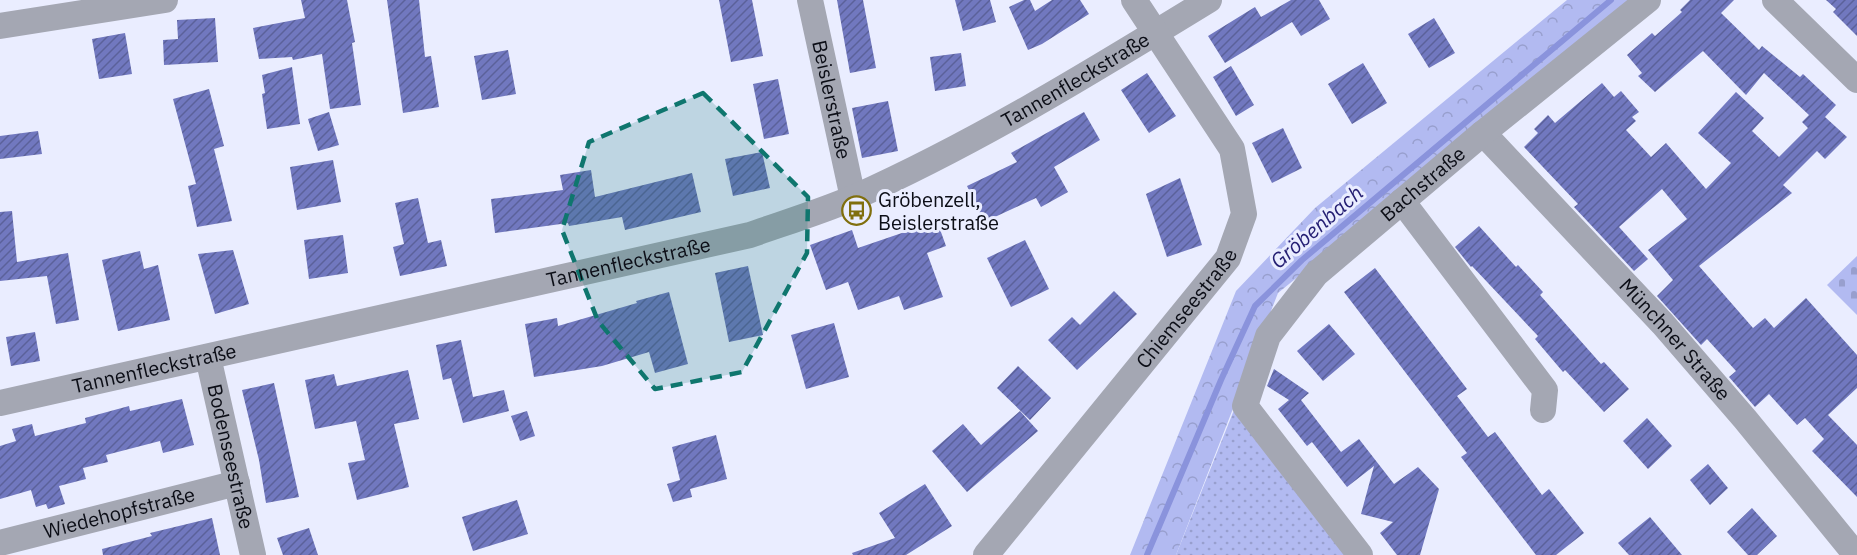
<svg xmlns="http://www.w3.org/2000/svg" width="1857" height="555" font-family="'IBM Plex Sans',sans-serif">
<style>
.forest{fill:url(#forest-crowns)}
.cemetery{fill:url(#cemetery-stones)}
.park{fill:url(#park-dots)}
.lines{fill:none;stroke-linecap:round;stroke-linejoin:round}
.stream{stroke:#8a93dc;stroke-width:6}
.building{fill:url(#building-hatch)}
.minor{stroke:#a4a7b3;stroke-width:26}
.marked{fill:#0f766e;fill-opacity:0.2;stroke:#0f766e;stroke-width:4.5;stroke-dasharray:12 8;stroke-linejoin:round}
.labels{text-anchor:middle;stroke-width:6;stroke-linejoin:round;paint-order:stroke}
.street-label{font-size:20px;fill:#0c0e17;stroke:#eaedff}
.poi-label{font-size:20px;fill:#0c0e17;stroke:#eaedff;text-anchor:start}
.water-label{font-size:21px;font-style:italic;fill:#262074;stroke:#eaedff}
</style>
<defs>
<pattern id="forest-crowns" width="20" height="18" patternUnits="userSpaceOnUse" patternTransform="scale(1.5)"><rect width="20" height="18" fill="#b2baf1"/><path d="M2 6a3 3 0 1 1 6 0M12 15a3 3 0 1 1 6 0" fill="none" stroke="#989fce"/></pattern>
<pattern id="cemetery-stones" width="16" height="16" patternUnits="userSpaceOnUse" patternTransform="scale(1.5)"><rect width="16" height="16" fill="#b2baf1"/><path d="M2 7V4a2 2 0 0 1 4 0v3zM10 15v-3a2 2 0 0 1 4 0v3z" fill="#989fce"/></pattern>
<pattern id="park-dots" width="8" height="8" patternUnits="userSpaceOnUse" patternTransform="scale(1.5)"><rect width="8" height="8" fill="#b2baf1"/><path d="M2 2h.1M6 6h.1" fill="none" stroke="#989fce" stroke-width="1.8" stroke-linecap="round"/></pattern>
<pattern id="building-hatch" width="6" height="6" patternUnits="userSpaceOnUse" patternTransform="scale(1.5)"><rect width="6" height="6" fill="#7178bf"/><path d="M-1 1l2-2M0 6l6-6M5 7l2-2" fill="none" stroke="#5b619a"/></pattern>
</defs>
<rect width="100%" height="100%" fill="#eaedff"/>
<!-- forest -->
<path class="forest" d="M1567 0H1637L1278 293 1176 555H1130L1236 291 1315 208Z"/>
<!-- cemetery -->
<path class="cemetery" d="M1857 256V315L1827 285Z"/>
<!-- park -->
<path class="park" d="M1234 410 1349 555H1176Z"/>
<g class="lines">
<!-- stream -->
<path class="stream" d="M1147 555 1221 380 1255 306 1302 260 1611 0"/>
</g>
<!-- building -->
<path class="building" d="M301 0H347L355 42 352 43 361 105 330 109 322 54 293 60 292 57 259 59 253 28 305 18Z
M387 0H419L425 57 431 56 439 107 403 113Z
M719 0H752L763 56 731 62Z
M837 0H863L876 68 850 73Z
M955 0H990L996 22 963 31Z
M1024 0H1030L1035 11 1052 0H1080L1089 14 1042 44 1028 50 1009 7Z
M1291 0H1319L1330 19 1301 36 1292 22 1225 63 1208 36 1255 7 1261 17Z
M1690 0H1734L1721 13 1759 50 1762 46 1800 77 1803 74 1836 105 1825 117 1847 137 1825 159 1817 151 1783 185 1792 193 1699 266 1753 328 1765 318 1774 328 1806 298 1857 355V388L1828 415 1857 445V497L1812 451 1824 439 1805 418 1797 425 1769 394 1755 407 1729 377 1736 371 1707 339 1701 345 1657 296 1673 280 1648 250 1687 219 1662 189 1619 227 1648 259 1634 271 1574 207 1578 204 1524 147 1538 133 1534 129 1548 115 1555 123 1602 83 1614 97 1621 91 1639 112 1632 117 1636 121 1626 130 1651 157 1666 143 1706 189 1731 163 1698 133 1736 92 1764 118 1752 131 1779 157 1808 128 1802 122 1809 115 1764 73 1746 95 1703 51 1655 92 1638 76 1642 73 1627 55 1652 33 1655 36 1682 12 1680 10Z
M1826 0H1857V36L1833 12 1836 9Z
M215 18 218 62 164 65 163 40 178 39 177 20Z
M1434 18 1455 53 1429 68 1408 34Z
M125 33 132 74 99 79 92 39Z
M508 50 516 94 482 100 474 56Z
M961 53 966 86 935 91 930 57Z
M1363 63 1387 103 1352 124 1328 84Z
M1231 66 1254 105 1236 116 1213 77Z
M292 67 300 124 267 129 262 94 265 93 262 75Z
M1147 73 1176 116 1149 133 1121 90Z
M778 79 789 134 764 139 753 84Z
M209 89 224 146 214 149 232 221 197 227 188 186 196 184 173 99Z
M888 101 898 151 862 158 852 108Z
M329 112 339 145 318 151 308 119Z
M1084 112 1100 140 1054 167 1068 192 1041 207 1036 198 984 222 967 186 1017 162 1011 153Z
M1283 128 1302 168 1272 183 1252 143Z
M38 131 42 154 0 159V136Z
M762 152 770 188 733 196 725 159Z
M333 160 341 202 297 210 290 167Z
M591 170 595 197 692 173 701 212 625 230 622 217 569 226 568 223 495 233 491 199 563 190 560 175Z
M1180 178 1202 245 1167 257 1146 194Z
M418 198 428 243 441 240 447 266 400 276 393 247 404 244 395 203Z
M12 211 17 262 68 253 79 320 56 324 47 276 0 281V212Z
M937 221 946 246 927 253 943 297 904 310 899 296 858 310 848 282 826 290 810 245 852 230 858 248Z
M1479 226 1516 267 1518 265 1543 292 1540 295 1601 364 1604 362 1629 389 1604 412 1565 370 1563 372 1535 339 1538 336 1472 266 1471 267 1455 247Z
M343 235 348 273 309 279 304 240Z
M1025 240 1049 289 1011 307 987 258Z
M233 250 249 304 215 314 198 254Z
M140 251 144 269 158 265 170 320 118 331 102 260Z
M748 266 763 335 729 342 715 273Z
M1375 268 1467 389 1457 396 1488 437 1495 432 1542 495 1549 489 1584 533 1556 555H1536L1461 457 1467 453 1344 292Z
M1114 291 1137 314 1077 370 1048 340 1072 317 1080 325Z
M669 292 688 364 655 373 649 352 602 366 534 377 525 324 557 318 558 326 637 303 636 301Z
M834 323 849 377 806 389 791 335Z
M1329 324 1355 354 1323 381 1297 351Z
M35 332 40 361 11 366 6 337Z
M461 340 473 397 504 390 509 411 463 423 451 378 443 380 436 345Z
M1018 366 1051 398 1030 420 997 388Z
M1274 369 1309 393 1301 400 1341 452 1359 439 1394 484 1418 467 1439 489 1420 555H1397L1380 533 1393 522 1361 514 1374 466 1347 487 1312 442 1307 446 1278 409 1289 400 1267 386Z
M408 370 419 419 394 424 409 487 357 500 348 463 365 460 356 421 315 429 305 380 334 374 337 386Z
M274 383 299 497 266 503 259 460 242 390Z
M182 399 194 445 163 453 160 441 106 455 108 462 83 468 86 479 59 486 65 504 48 509 46 504 36 507 31 490 0 499V446L16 441 12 429 32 424 35 436 86 423 85 418 129 406 130 411Z
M527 411 535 436 520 441 511 416Z
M1020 411 1038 431 967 492 932 451 963 424 981 445Z
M1647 418 1672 446 1648 469 1623 441Z
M716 435 727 479 690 489 692 497 673 502 667 484 680 480 672 447Z
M1708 464 1728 488 1710 505 1690 480Z
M925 484 952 526 906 555H853L852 553 895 538 879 513Z
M517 500 528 534 473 551 462 517Z
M1752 508 1777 536 1757 555H1748L1727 532Z
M1650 517 1682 555H1629L1618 543Z
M212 518 220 555H103L102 549 152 536 150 533Z
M309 528 318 555H283L277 538Z"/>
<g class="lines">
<!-- minor -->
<g class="minor">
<path id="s1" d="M810 0 853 198"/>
<path d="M1775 0 1857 80"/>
<path d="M0 26 165 0"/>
<path id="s2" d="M1483 133 1663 324 1745 419 1856 555"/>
<path d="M1402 201 1545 390 1543 410"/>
<path id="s3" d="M208 357 253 555"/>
<path id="s4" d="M0 403 750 235C784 223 820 212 853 198 978 142 1093 71 1209 0"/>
<path id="s5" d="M0 543 237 483"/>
<path id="s6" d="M986 555 1228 258 1244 214 1232 149 1134 0"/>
<path id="s7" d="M1360 555 1245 406 1268 336 1316 274 1483 133 1648 0"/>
</g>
</g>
<!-- marked area -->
<path class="marked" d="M703 93 808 197 807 253 742 372 655 389 598 321 562 230 589 142Z"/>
<!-- icons -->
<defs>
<symbol id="bus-ring" viewBox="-11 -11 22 22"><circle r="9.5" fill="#eaedff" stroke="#806f0e" stroke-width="1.5"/><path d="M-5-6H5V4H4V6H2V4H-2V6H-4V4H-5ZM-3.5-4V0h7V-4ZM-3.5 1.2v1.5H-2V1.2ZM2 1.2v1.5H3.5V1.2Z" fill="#806f0e"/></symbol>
</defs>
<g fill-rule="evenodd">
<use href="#bus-ring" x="840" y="194" width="33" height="33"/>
</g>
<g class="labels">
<!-- street labels -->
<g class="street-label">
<text dy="7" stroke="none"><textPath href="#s4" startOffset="1130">Tannenfleckstraße</textPath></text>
<text dy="7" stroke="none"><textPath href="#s1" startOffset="102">Beislerstraße</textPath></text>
<text dy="7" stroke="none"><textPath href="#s7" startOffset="480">Bachstraße</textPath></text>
<text dy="7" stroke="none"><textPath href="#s4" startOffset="644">Tannenfleckstraße</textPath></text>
<text dy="7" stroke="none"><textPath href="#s6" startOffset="318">Chiemseestraße</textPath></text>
<text dy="7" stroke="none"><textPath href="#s2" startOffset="282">Münchner Straße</textPath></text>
<text dy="7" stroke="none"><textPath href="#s4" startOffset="158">Tannenfleckstraße</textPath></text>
<text dy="7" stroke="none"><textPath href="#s3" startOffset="102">Bodenseestraße</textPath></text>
<text dy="7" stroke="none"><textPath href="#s5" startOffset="123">Wiedehopfstraße</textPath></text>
</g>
<!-- poi labels -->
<g class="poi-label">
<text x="878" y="207">Gröbenzell,<tspan x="878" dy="23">Beislerstraße</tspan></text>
</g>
<!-- water labels -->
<g class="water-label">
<text transform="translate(1317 227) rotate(-41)" y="7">Gröbenbach</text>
</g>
</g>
</svg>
